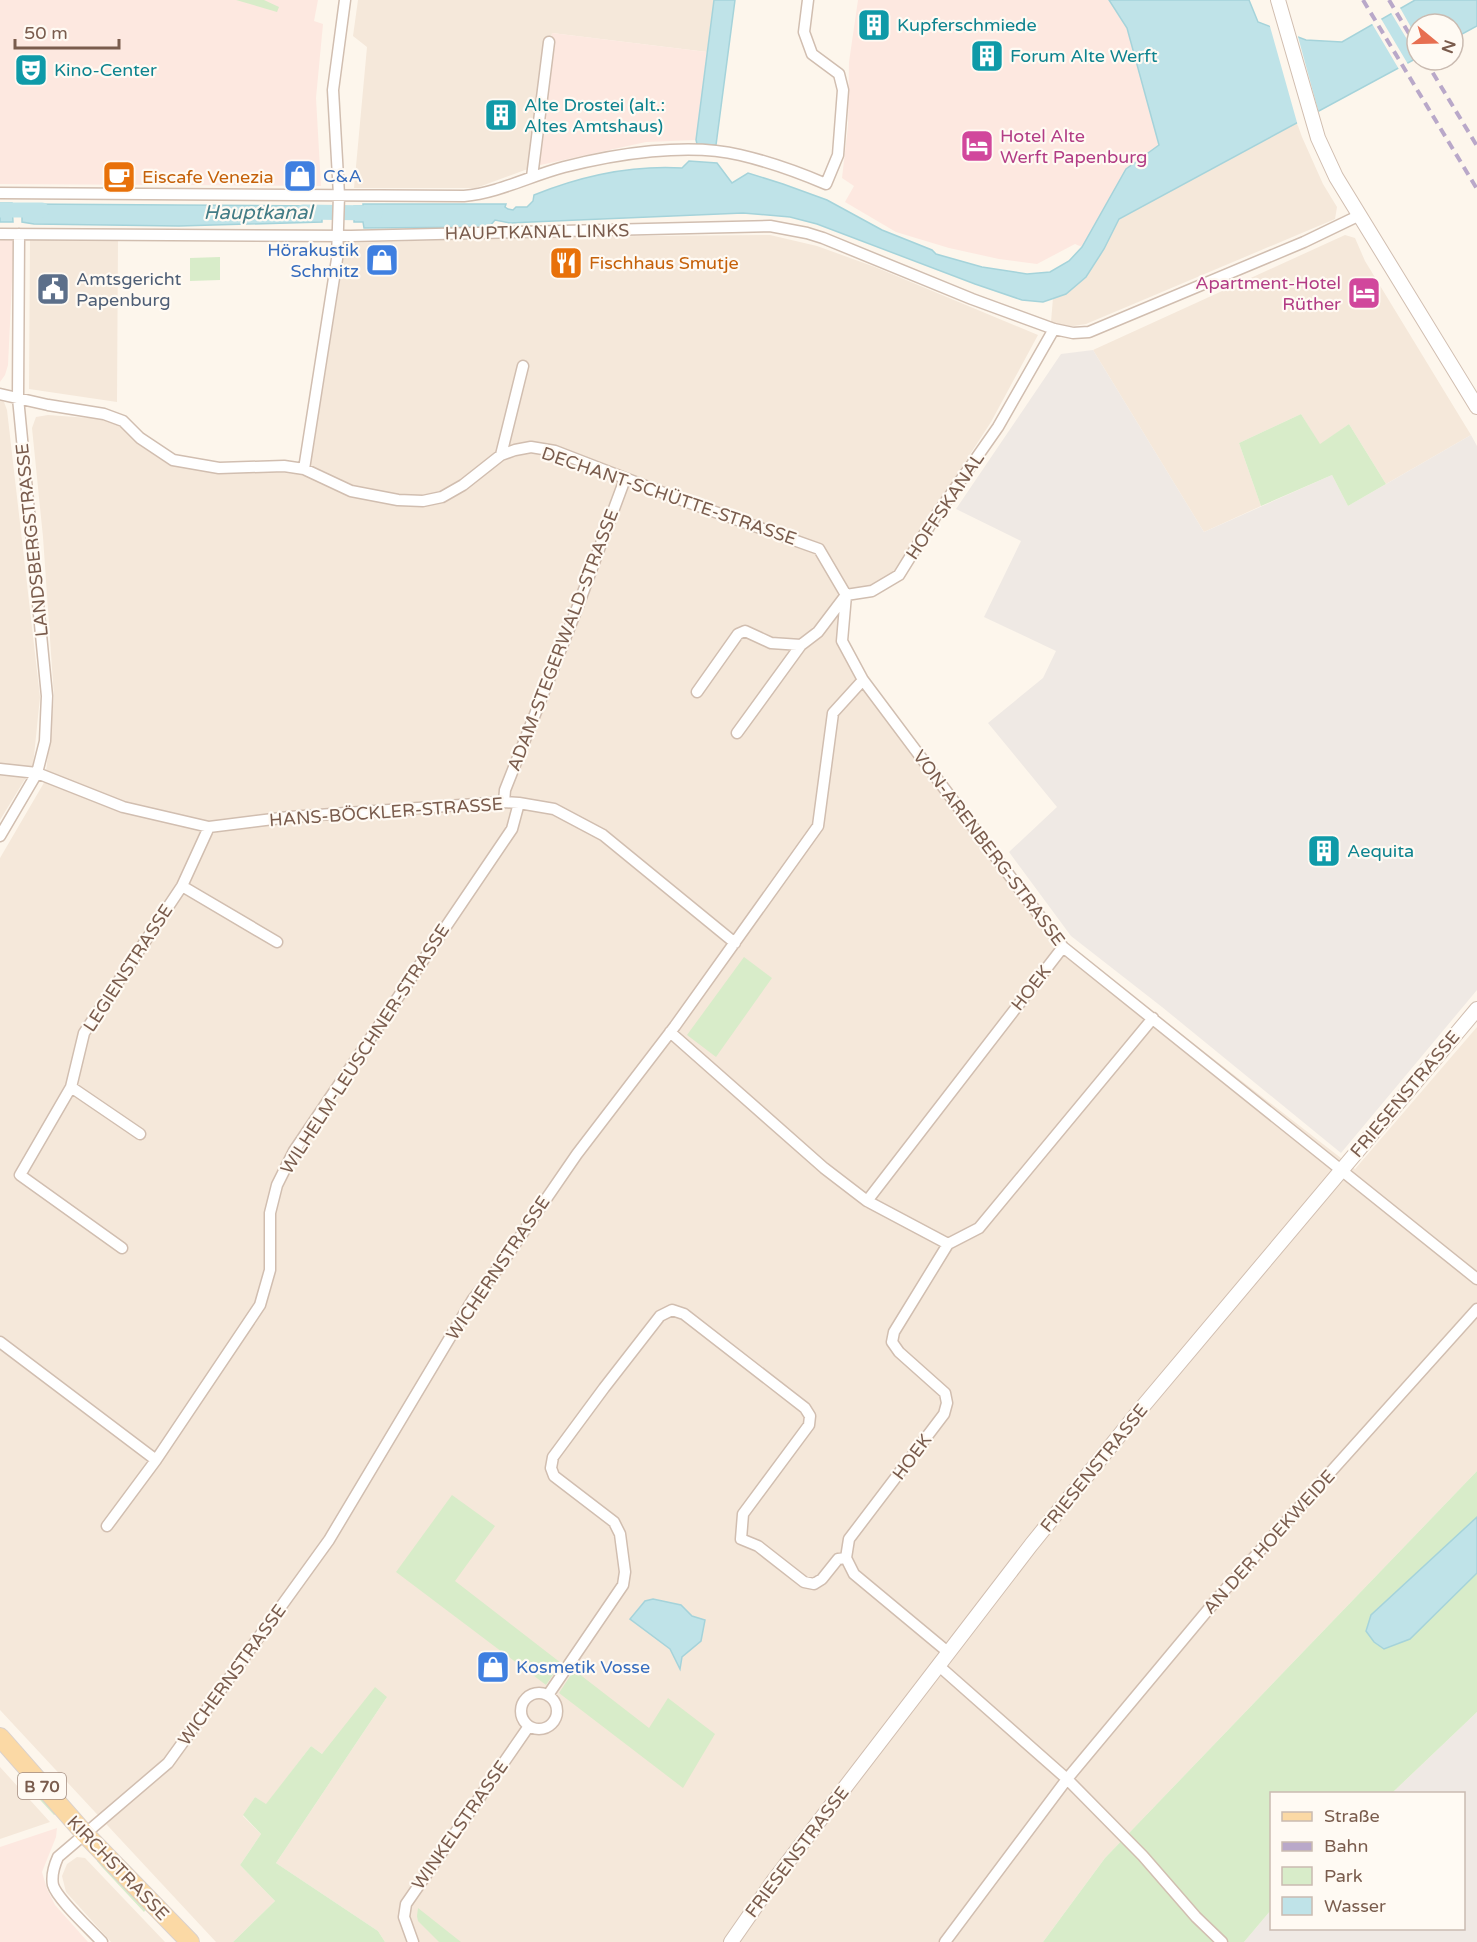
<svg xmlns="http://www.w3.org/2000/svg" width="1477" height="1942" font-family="'Varela Round',sans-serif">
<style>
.residential{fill:#f5e8da}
.commercial{fill:#fde8e0}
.industrial{fill:#efe9e4}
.green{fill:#d8ecc9}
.water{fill:#bfe3e8;stroke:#a5d3da;stroke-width:1.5}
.pier{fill:#fdf6ec}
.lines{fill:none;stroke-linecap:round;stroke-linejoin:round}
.canal{stroke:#bfe3e8;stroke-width:15}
.minor-casing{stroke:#d1beb0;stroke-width:13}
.tertiary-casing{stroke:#d1beb0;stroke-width:16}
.primary-casing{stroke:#dad1cd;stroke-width:20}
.minor{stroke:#fff;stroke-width:10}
.tertiary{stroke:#fff;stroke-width:14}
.primary{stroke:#fbd9a5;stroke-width:18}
.rail{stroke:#b9a8c9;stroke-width:4;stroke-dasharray:9 6;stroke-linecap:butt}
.labels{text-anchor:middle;stroke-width:4.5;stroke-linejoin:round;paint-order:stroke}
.shield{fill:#fffaf3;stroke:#a28b7f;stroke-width:1.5}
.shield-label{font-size:16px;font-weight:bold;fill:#7a5c4d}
.culture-label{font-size:18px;fill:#0d838f;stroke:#fffaf3;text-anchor:start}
.hotel-label{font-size:18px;fill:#b23c85;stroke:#fffaf3;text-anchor:start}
.shop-label{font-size:18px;fill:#366cbe;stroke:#fffaf3;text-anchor:start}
.food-label{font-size:18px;fill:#c56008;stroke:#fffaf3;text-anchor:start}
.street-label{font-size:18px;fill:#7a5c4d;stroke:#fffaf3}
.service-label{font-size:18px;fill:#4e5e75;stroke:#fffaf3;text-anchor:start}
.water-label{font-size:20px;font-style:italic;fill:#437c86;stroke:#fffaf3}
</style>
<rect width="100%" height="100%" fill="#fdf6ec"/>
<!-- residential -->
<path class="residential" d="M358 0H714L707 52 552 33 536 166 476 188H354L367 47 353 36Z
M1297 123 1302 137 1323 184 1337 207 1335 219 1086 324 1067 327 1051 322 1053 298 1066 294 1086 277 1104 249 1119 219Z
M770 235 817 246 875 267 1038 335 991 422 895 570 871 587 851 588 847 639 870 681 1066 944 1355 1169 1477 1027V1471L1105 1858 1043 1942H385L378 1931 276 1863 387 1697 322 1754 311 1746 266 1805 255 1797 243 1816 261 1834 240 1865 275 1901 233 1942H216L0 1710V858L45 781 54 697 43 537 32 428 36 417 48 415 103 419 120 425 137 442 171 464 309 475 346 243 539 237Z
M1345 235 1355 238 1365 261 1471 435 1386 484 1349 424 1320 445 1301 414 1239 443 1261 506 1204 532 1093 350Z
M30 240H118L117 402 29 389Z
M0 399 4 402 7 410 40 697 33 766 0 820Z
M0 1767 50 1822 0 1839Z
M77 1857 85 1858 165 1942H111L66 1892 62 1876 67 1864Z"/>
<!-- commercial -->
<path class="commercial" d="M0 0H318L314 21 323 24 316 98 321 186 0 184Z
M858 0H1109L1127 28 1159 145 1126 170 1082 247 1075 244 1037 264 999 259 949 248 896 232 845 202 854 186 842 178 848 126 849 62Z
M552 33 707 52 696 140 646 142 536 166Z
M0 239 14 240 8 365 5 375 0 382Z
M57 1828 56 1837 42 1872 47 1889 55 1905 88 1942H0V1847Z"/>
<!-- industrial -->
<path class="industrial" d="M1093 350 1204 532 1332 475 1348 506 1471 435 1477 446V990L1341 1153 1162 1007 1071 936 1009 852 1057 807 988 723 1043 678 1056 651 984 617 1021 541 956 509 1061 354Z
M1477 1712V1942H1244L1271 1910 1272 1928H1464V1794L1392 1793Z"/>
<!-- green -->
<path class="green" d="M236 0H264L279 7 277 12Z
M220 257V280L190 281V258Z
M1301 414 1320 444 1349 424 1386 484 1348 506 1332 475 1261 506 1239 443Z
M744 957 772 978 716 1057 687 1035Z
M1477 1471V1517L1372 1615 1366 1631 1384 1649 1410 1639 1477 1573V1712L1392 1793 1272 1794 1271 1910 1244 1942H1043L1105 1858Z
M452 1495 495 1526 455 1581 561 1663 546 1685 396 1572Z
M574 1670 649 1728 668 1698 715 1734 683 1788 559 1693Z
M375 1687 387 1697 276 1863 378 1931 385 1942H233L275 1901 240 1865 261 1834 243 1815 255 1797 266 1804 311 1746 322 1754Z
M21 1773 56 1814 54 1815 17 1775Z
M98 1859 146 1909 144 1912 101 1866 97 1861Z
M418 1908 461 1942H439L418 1921 417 1916Z"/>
<!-- water -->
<path class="water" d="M714 0H735L716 145 697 144 696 140Z
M1109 0H1249L1258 22 1306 40 1342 42 1415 0H1477V26L1453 39V24H1417V58L1119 219 1104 249 1086 277 1066 294 1043 302 1022 300 975 284 817 224 790 217 743 213 531 222 510 223 495 220 489 227 364 228 363 222H354V206H363V204H506L505 207 508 209 513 210 516 207H527L533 201 534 195C581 176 631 165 682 168L689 161 717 163 732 183 748 173 783 184 827 200 882 230 932 250 936 254 982 267 1027 274 1050 272 1069 261 1082 247 1126 169 1159 145 1127 28Z
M0 203H12L13 222H0Z
M22 204 322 206V222L179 226 34 224 22 222Z
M1477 1517V1573L1410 1639 1384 1649 1374 1642 1366 1631 1371 1615Z
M653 1599 681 1605 692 1616 705 1620 701 1641 682 1657 680 1669 670 1649 630 1619 645 1601Z"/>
<!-- pier -->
<path class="pier" d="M1399 6 1417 38V56L1390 11Z
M1380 17 1409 66 1400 71 1371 22Z
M1269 23 1297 33 1319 114 1298 126Z"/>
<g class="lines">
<!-- canal -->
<path class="canal" d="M0 210H42
M303 212 375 213"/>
<defs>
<path id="minor" d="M532 177 549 42
M0 193 464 196C498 193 530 176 564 167 615 154 688 142 740 155 770 162 798 172 826 184L838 155 843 90 839 74 812 54 804 32 808 0
M0 234 351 236 770 226 807 233 823 238 972 299 1054 329 1073 333 1089 332 1304 242 1360 215
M0 394 48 405 104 414 123 421 140 438 173 460 219 468 284 466 304 469 351 491 398 500 423 501 442 497 463 485 501 455 515 450 531 447 555 451 687 502 819 549 846 595
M501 455 523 366
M304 469 337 259 339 195 333 90 345 0
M846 595 842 641 863 680 1063 947 1477 1279
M697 692 738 634 745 631 771 643 801 645 818 632 846 595 872 591 899 575 935 517 998 427 1054 329
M737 733 801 645
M0 769 37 773 123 807 209 827 289 817 504 802 519 803 554 809 603 835 735 943
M504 802 505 790 578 606 625 479
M0 836 37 773 45 741 47 696 18 398 19 234
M182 886 277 942
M670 1032 824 1168 867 1201 948 1244 979 1228 1153 1018
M71 1087 140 1134
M867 1201 1063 947
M948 1244 894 1332 892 1342 899 1352 945 1393 947 1403 944 1414 849 1539 846 1558 854 1574 949 1653
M122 1248 20 1175 71 1087 84 1033 182 886 209 827
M0 1342 156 1460
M107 1526 156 1460 260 1305 270 1270V1213L277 1185 294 1151 512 829 519 803
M939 1666 1067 1779 1143 1856 1196 1917 1222 1942
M521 1711a18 18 0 1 1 36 0a18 18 0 1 1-36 0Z
M548 1695 623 1585 625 1572 620 1534 614 1522 554 1476 551 1468 553 1457 604 1388 660 1316 672 1310 684 1314 805 1408 810 1416 809 1425 743 1514 741 1539 758 1546 804 1582 814 1584 822 1579 838 1559 846 1558
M102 1942C90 1929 57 1899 53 1885 51 1875 54 1866 58 1857L168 1763 329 1540 473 1299 500 1266 577 1154 675 1026 818 826 833 713 863 680
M413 1942 404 1917 406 1904 529 1726
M945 1942 1067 1779 1222 1593 1477 1309"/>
<path id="tertiary" d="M1278 0 1318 138 1336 177 1477 407
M731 1942 774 1880 1031 1545 1139 1411 1477 1009"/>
<path id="primary" d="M0 1737 85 1834 190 1942"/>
</defs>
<!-- minor casing -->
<use href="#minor" class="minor-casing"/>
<!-- tertiary casing -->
<use href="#tertiary" class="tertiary-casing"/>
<!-- primary casing -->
<use href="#primary" class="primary-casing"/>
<!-- minor -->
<use href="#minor" class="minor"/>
<!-- tertiary -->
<use href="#tertiary" class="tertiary"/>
<!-- primary -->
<use href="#primary" class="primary"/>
<!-- rail -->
<path class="rail" d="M1363 0 1477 189
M1389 0 1417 47
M1425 60 1477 146"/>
</g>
<!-- icons -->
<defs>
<symbol id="building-square" viewBox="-11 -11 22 22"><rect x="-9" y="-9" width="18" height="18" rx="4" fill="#0f9aa8" stroke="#fffaf3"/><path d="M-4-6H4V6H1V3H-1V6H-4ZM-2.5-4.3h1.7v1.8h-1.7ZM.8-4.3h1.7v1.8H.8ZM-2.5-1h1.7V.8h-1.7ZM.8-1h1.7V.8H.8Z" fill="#fff"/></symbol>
<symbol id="theatre-square" viewBox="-11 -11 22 22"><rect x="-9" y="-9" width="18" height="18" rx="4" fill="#0f9aa8" stroke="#fffaf3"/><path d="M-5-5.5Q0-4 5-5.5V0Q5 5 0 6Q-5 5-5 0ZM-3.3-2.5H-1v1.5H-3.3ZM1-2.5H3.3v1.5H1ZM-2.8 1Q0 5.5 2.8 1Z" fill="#fff"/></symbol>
<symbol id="hotel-square" viewBox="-11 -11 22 22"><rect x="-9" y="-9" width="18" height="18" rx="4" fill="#d1479c" stroke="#fffaf3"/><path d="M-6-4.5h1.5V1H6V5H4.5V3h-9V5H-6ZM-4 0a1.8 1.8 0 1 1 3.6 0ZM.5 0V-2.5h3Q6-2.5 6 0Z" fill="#fff"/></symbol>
<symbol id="shop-square" viewBox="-11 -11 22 22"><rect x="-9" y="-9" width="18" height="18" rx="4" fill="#3f7fe0" stroke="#fffaf3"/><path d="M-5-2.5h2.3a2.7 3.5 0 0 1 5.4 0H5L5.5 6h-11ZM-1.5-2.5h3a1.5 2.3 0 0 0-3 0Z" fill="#fff"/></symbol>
<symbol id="cafe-square" viewBox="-11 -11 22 22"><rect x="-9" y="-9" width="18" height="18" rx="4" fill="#e8710a" stroke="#fffaf3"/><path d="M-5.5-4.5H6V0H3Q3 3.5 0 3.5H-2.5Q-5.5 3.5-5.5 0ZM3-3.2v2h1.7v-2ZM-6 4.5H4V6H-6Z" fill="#fff"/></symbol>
<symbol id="restaurant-square" viewBox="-11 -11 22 22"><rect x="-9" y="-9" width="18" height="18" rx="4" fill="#e8710a" stroke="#fffaf3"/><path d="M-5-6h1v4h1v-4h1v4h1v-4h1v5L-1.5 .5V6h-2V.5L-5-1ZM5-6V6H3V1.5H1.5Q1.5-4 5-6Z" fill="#fff"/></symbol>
<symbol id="civic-square" viewBox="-11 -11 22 22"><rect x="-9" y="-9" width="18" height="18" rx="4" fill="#5c6f8a" stroke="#fffaf3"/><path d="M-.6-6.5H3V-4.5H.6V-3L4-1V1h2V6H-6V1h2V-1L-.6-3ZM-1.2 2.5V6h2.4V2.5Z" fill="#fff"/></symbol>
</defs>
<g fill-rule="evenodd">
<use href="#building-square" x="855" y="6" width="38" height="38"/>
<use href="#building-square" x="968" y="37" width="38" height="38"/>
<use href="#theatre-square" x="12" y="51" width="38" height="38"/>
<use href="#building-square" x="482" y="96" width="38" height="38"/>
<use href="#hotel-square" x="958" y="127" width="38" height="38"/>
<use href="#shop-square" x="281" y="157" width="38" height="38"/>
<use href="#cafe-square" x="100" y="158" width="38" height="38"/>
<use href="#shop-square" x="363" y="241" width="38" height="38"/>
<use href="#restaurant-square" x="547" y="244" width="38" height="38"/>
<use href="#civic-square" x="34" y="270" width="38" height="38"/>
<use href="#hotel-square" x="1345" y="274" width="38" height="38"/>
<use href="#building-square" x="1305" y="832" width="38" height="38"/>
<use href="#shop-square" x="474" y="1648" width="38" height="38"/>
</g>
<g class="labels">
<!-- shield labels -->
<rect class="shield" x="18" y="1773" width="48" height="26" rx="4.5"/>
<g class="shield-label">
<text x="42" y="1792">B 70</text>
</g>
<!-- culture labels -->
<g class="culture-label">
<text x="897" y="31">Kupferschmiede</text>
<text x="1010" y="62">Forum Alte Werft</text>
<text x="54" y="76">Kino-Center</text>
<text x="524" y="111">Alte Drostei (alt.:<tspan x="524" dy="21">Altes Amtshaus)</tspan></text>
<text x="1347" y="857">Aequita</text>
</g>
<!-- hotel labels -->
<g class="hotel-label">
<text x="1000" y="142">Hotel Alte<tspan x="1000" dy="21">Werft Papenburg</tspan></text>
<text x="1341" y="289" text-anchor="end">Apartment-Hotel<tspan x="1341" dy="21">Rüther</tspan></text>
</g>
<!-- shop labels -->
<g class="shop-label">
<text x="323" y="182">C&amp;A</text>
<text x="359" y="256" text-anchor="end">Hörakustik<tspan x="359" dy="21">Schmitz</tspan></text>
<text x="516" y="1673">Kosmetik Vosse</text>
</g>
<!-- food labels -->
<g class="food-label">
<text x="142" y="183">Eiscafe Venezia</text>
<text x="589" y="269">Fischhaus Smutje</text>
</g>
<!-- street labels -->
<g class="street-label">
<text transform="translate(537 232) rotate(-1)" y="6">HAUPTKANAL LINKS</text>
<text transform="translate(669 496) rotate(19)" y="6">DECHANT-SCHÜTTE-STRASSE</text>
<text transform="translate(945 506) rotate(-56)" y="6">HOFFSKANAL</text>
<text transform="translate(32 540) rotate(-96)" y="6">LANDSBERGSTRASSE</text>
<text transform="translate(563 640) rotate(-69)" y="6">ADAM-STEGERWALD-STRASSE</text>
<text transform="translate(386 812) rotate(-4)" y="6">HANS-BÖCKLER-STRASSE</text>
<text transform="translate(989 848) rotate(53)" y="6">VON-ARENBERG-STRASSE</text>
<text transform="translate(128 968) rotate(-57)" y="6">LEGIENSTRASSE</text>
<text transform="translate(1031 988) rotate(-52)" y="6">HOEK</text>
<text transform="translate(365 1049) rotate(-57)" y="6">WILHELM-LEUSCHNER-STRASSE</text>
<text transform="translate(1405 1094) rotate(-50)" y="6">FRIESENSTRASSE</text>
<text transform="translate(498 1268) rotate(-56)" y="6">WICHERNSTRASSE</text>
<text transform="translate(912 1457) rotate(-53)" y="6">HOEK</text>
<text transform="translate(1094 1468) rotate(-51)" y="6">FRIESENSTRASSE</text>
<text transform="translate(1269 1542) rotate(-48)" y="6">AN DER HOEKWEIDE</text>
<text transform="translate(232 1675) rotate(-54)" y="6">WICHERNSTRASSE</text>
<text transform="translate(460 1825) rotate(-55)" y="6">WINKELSTRASSE</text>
<text transform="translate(797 1852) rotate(-53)" y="6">FRIESENSTRASSE</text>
<text transform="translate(118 1868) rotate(46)" y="6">KIRCHSTRASSE</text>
</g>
<!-- service labels -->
<g class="service-label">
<text x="76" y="285">Amtsgericht<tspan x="76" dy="21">Papenburg</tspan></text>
</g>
<!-- water labels -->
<g class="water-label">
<text x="258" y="219">Hauptkanal</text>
</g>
</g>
<!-- legend -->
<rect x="1270" y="1792" width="195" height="138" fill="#fffaf3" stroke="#cabbb1" stroke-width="1.5"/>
<rect x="1282" y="1812" width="30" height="9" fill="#fbd9a5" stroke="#cabbb1" stroke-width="1.5"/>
<text x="1324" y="1822" font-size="18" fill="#7a5c4d">Straße</text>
<rect x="1282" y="1842" width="30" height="9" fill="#b9a8c9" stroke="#cabbb1" stroke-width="1.5"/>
<text x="1324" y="1852" font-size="18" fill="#7a5c4d">Bahn</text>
<rect x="1282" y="1867" width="30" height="18" fill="#d8ecc9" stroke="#cabbb1" stroke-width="1.5"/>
<text x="1324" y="1882" font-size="18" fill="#7a5c4d">Park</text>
<rect x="1282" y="1897" width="30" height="18" fill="#bfe3e8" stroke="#cabbb1" stroke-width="1.5"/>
<text x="1324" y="1912" font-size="18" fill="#7a5c4d">Wasser</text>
<!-- north arrow -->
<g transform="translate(1435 42) rotate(109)"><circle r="28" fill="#fffaf3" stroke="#cabbb1" stroke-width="1.5"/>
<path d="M0-4.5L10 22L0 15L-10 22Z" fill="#e76f51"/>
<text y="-9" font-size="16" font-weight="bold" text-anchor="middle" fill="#7a5c4d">N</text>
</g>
<!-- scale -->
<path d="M15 39v9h104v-9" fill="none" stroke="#7a5c4d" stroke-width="3"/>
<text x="24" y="39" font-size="18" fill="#7a5c4d" stroke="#fffaf3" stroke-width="4.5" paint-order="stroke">50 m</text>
</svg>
